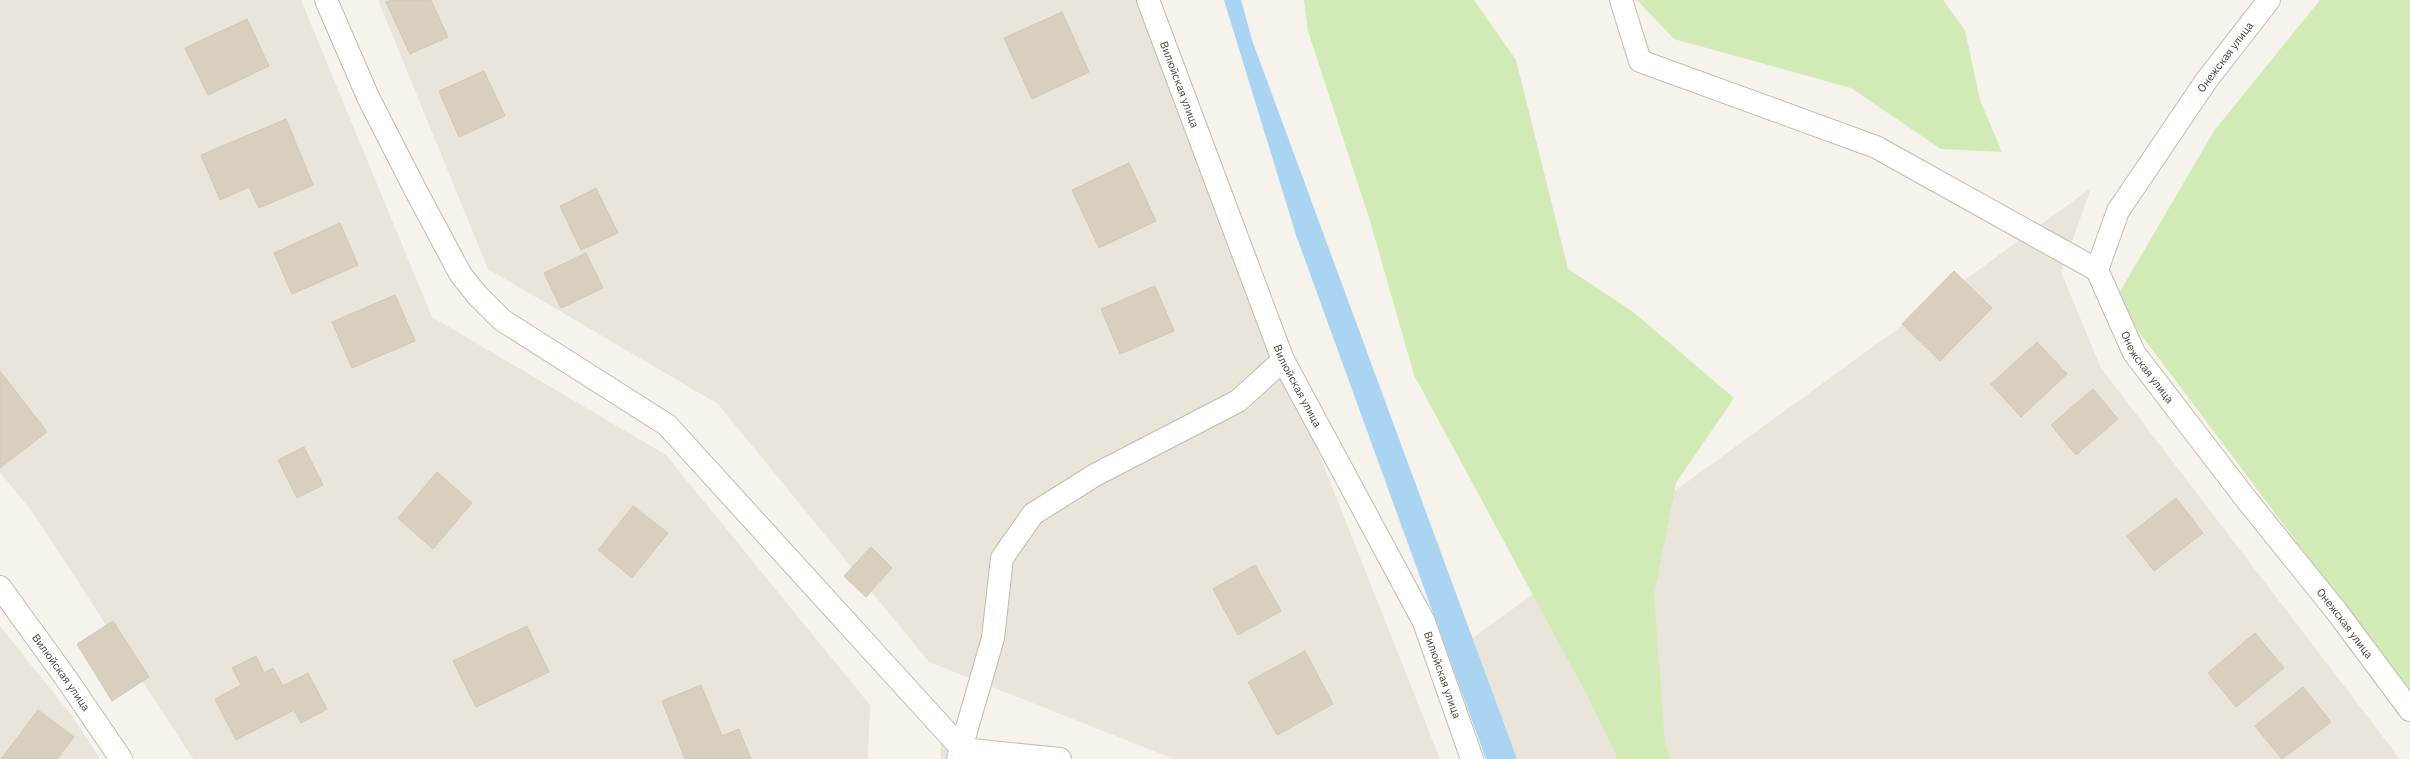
<svg xmlns="http://www.w3.org/2000/svg" width="2410" height="759" font-family="'IBM Plex Sans',sans-serif">
<style>
.residential{fill:#eae5da}
.green{fill:#d2eab5}
.water{fill:#a9d4f2}
.building{fill:#d8cfc1;stroke:#d3c7b4}
.lines{fill:none;stroke-linecap:round;stroke-linejoin:round}
.minor-casing{stroke:#c2bbae;stroke-width:24}
.minor{stroke:#fff;stroke-width:22}
.labels{text-anchor:middle;stroke-width:4;stroke-linejoin:round;paint-order:stroke}
.street-label{font-size:11px;fill:#4b4439;stroke:#fff}
</style>
<rect width="100%" height="100%" fill="#f6f3ec"/>
<!-- residential -->
<path class="residential" d="M0 0H301L432 317 666 455 870 705 868 759H193L36 517 0 472Z
M378 0H1139L1440 759H1174L929 662 718 404 488 269Z
M2091 188 2061 272 2101 368 2400 759H1517L1470 640Z
M0 626 72 716 100 759H0Z
M941 744 981 759H941Z"/>
<!-- green -->
<path class="green" d="M1304 0H1474L1516 60 1568 269 1632 311 1734 398 1676 483 1654 596 1665 743 1670 759H1618L1587 695 1414 375 1370 221 1308 31Z
M1637 0H1943L1965 30 1980 100 2002 152 1941 149 1851 88 1674 39Z
M2320 0H2410V693L2115 300 2214 131Z"/>
<!-- water -->
<path class="water" d="M1224 0H1241L1252 40 1517 759H1486L1296 235Z"/>
<!-- building -->
<path class="building" d="M392 0H431L448 37 410 54 386 2Z
M1062 12 1089 72 1032 99 1004 38Z
M247 19 269 66 208 95 185 48Z
M484 71 505 116 459 137 439 91Z
M286 119 313 185 259 208 249 187 220 200 201 155Z
M1129 163 1156 221 1099 248 1072 190Z
M596 188 618 233 581 250 560 206Z
M340 223 358 265 292 294 274 253Z
M586 253 603 288 561 308 544 273Z
M1954 271 1992 308 1940 361 1902 324Z
M1155 286 1174 331 1120 354 1101 309Z
M395 295 415 341 352 368 332 322Z
M2037 342 2067 374 2021 417 1991 384Z
M0 371 47 432 0 468Z
M2093 389 2118 419 2076 455 2051 425Z
M304 447 323 485 297 498 278 460Z
M437 472 472 503 433 549 398 518Z
M2176 498 2203 533 2154 571 2127 536Z
M633 506 668 533 632 578 598 550Z
M871 547 892 568 866 597 844 576Z
M1255 565 1281 611 1238 635 1213 589Z
M113 621 149 677 112 701 77 644Z
M527 626 549 672 476 707 453 661Z
M2255 633 2284 668 2236 707 2208 673Z
M1305 651 1333 704 1277 735 1248 682Z
M256 656 264 673 273 668 283 686 308 673 327 709 301 723 294 710 236 740 215 699 241 685 232 668Z
M701 685 722 736 739 729 751 759H685L662 701Z
M2303 687 2331 722 2282 759 2255 726Z
M38 710 74 737 57 759H1Z"/>
<g class="lines">
<defs>
<g id="minor">
<path d="M326 0 368 97 417 193 461 275 477 295 502 320 667 425 962 749 1060 759"/>
<path id="s1" d="M1148 0 1283 360 1424 622 1472 759"/>
<path d="M1621 0 1640 61 1876 147 2097 270"/>
<path id="s2" d="M2269 0 2206 81 2118 211 2097 270 2134 353 2246 499 2337 612 2410 710"/>
<path id="s3" d="M0 587 68 681 121 759"/>
<path d="M958 759 993 638 1002 558 1033 514 1095 475 1238 401 1283 360"/>
</g>
</defs>
<!-- minor casing -->
<use href="#minor" class="minor-casing"/>
<!-- minor -->
<use href="#minor" class="minor"/>
</g>
<g class="labels">
<!-- street labels -->
<g class="street-label">
<text transform="translate(2225 57) rotate(-53)" y="4">Онежская улица</text>
<text dy="4" stroke="none"><textPath href="#s1" startOffset="90">Вилюйская улица</textPath></text>
<text dy="4" stroke="none"><textPath href="#s2" startOffset="432">Онежская улица</textPath></text>
<text dy="4" stroke="none"><textPath href="#s1" startOffset="414">Вилюйская улица</textPath></text>
<text dy="4" stroke="none"><textPath href="#s2" startOffset="756">Онежская улица</textPath></text>
<text dy="4" stroke="none"><textPath href="#s3" startOffset="105">Вилюйская улица</textPath></text>
<text dy="4" stroke="none"><textPath href="#s1" startOffset="738">Вилюйская улица</textPath></text>
</g>
</g>
</svg>
